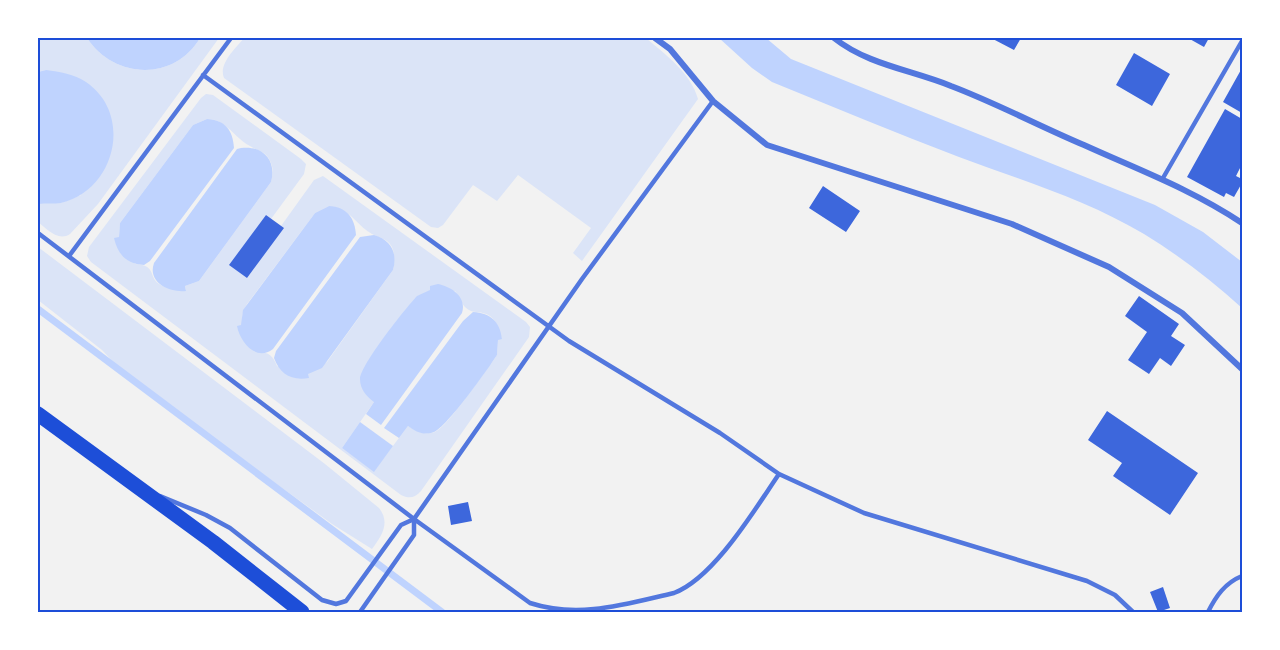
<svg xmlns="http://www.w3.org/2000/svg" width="1280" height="650" font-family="'DM Sans',sans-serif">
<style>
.green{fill:#dbe4f7;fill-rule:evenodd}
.water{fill:#bfd3fe}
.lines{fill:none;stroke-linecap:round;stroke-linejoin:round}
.stream{stroke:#bfd3fe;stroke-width:7}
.building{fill:#3d67dc}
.service{stroke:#5277de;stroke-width:4.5}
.minor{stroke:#5277de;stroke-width:6}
.primary{stroke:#1d4ed8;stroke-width:15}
.neatline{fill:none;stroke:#1d4ed8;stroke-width:2}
</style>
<rect width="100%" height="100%" fill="#f2f2f2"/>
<!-- green -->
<path class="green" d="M38 38H87C114 79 174 82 200 38H219L98 204 70 234C58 242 47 229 38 222V203H61L81 195 46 70 38 72Z
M244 38H646C666 55 691 73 698 99L582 261 573 253 591 228 518 175 497 201 473 185 443 225 438 228 431 227 224 78C218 64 236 48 244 38Z
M206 94 213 95 301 159 306 164 304 174 271 219 266 215 230 265 247 278 283 228 281 226 314 180 323 176 526 322 530 327 529 337 421 491C415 498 409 499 401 495L91 262 87 256 89 247 201 98ZM207 119C214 119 218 121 224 125 233 131 240 141 250 146 257 151 265 151 269 159 274 167 273 174 271 182L199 281 185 286 186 290C179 289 167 289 161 285 147 278 158 265 135 264L119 238 120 223 193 125ZM329 206C332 207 335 206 338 208 352 213 359 227 372 234 379 238 387 238 392 247 395 254 395 263 393 270L327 362 307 374 308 378 277 366C273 356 269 352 258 352 247 336 235 323 247 304L315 213ZM430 290 455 291C459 296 461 303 465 307 469 311 473 312 478 312 495 314 498 325 502 339H498L497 355 493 361C482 375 448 426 435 432 424 436 417 431 408 426L374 471 342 448 374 402Z
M38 247 325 464 379 508C391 523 381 537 372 549L332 524 201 429 118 367 102 350 38 300Z"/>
<!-- water -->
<path class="water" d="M87 38H200C174 82 114 79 87 38Z
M719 38H766L791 59 1155 205 1203 232 1242 262V308C1212 281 1180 256 1144 234 1087 200 1021 180 959 157 896 133 834 107 772 82L752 68Z
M46 70C60 72 74 74 86 82 134 115 115 190 61 203 54 204 46 203 38 204V72Z
M207 119C225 120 233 130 234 148L150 261 144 265C127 264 118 255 114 238L119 237 120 223 193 125Z
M241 148C263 145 277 161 271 182L199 281 185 286 186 291C170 293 147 283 154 263L237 149Z
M329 206C347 207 355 218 356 235L273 349C256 362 240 342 237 326L241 325 243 310 315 213Z
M374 235C391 240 398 253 393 270L322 368 308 374 309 378C291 381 280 374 274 358L276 351 360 237Z
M438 284C452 287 467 297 462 313L381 425 366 414 374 402C366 396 360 389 360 379 361 364 405 309 417 296L430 290V286Z
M473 312C491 313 500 322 502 339L498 340 497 355C488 369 447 427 434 432 424 436 416 432 408 426L399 438 384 428 463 321Z
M360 422 393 446 374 472 342 448Z"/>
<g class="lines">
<!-- stream -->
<path class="stream" d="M38 309 442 612"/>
</g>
<!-- building -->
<path class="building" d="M991 38H1021L1014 50Z
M1188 38H1209L1204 47Z
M1134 53 1170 74 1152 106 1116 85Z
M1242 68V113L1223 102Z
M1225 109 1242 119V164L1236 176 1242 179V183L1234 197 1226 193 1224 197 1187 177Z
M823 186 860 211 846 232 809 208Z
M266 215 284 228 247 278 229 265Z
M1139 296 1179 324 1171 336 1185 345 1171 366 1160 358 1149 374 1128 360 1147 332 1125 316Z
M1107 411 1198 473 1170 515 1113 476 1122 463 1088 440Z
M468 502 472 521 451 525 448 506Z
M1163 587 1170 608 1158 612 1150 592Z"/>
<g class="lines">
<!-- service -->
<path class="service" d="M203 75 569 341 720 433 779 474 864 513 1087 581 1115 595 1133 612
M1163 178 1242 41
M38 233 414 519 530 603C579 619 626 604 674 593 714 578 755 509 779 474
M69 256 231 38
M160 496 206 515 230 528 322 600 336 604 346 601 401 525 414 519 582 279 713 101
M360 612 414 535V519
M1208 612C1216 596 1225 583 1242 576"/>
<!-- minor -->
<path class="minor" d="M655 38 670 49 713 101 767 145 1012 224 1109 267 1182 313 1242 369
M834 38C868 65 912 70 951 86 996 103 1039 126 1084 145 1139 170 1191 189 1242 223"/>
<!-- primary -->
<path class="primary" d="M38 414 213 542 302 612"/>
</g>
<!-- border -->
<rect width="1280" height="650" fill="none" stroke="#ffffff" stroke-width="78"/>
<rect x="39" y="39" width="1202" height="572" class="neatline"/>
</svg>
